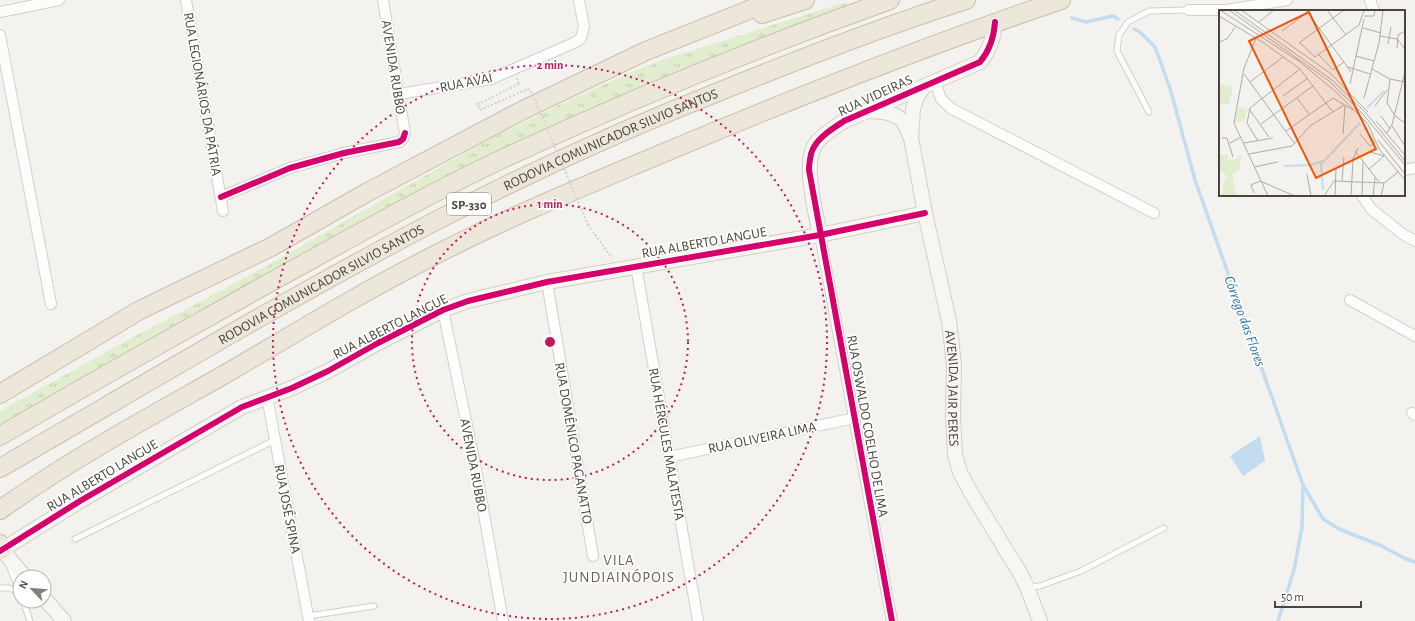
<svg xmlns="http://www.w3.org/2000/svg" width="1415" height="621" font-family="'Alegreya Sans',sans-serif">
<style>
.grass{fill:url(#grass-tufts)}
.water{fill:#c1ddef}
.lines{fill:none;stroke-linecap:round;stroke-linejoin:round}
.stream{stroke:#c1ddef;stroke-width:3.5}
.lane-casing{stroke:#d2d0cb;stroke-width:7}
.street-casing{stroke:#d2d0cb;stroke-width:12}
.secondary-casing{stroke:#d2cfc5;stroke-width:16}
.highway-casing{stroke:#cbbfaa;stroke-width:20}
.path{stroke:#d3d2cc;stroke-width:2;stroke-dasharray:2 2;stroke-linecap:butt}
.lane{stroke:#fdfdfc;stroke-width:5}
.street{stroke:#fdfdfc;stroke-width:10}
.secondary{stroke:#f7f6f1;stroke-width:14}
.highway{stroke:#ede7db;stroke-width:18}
.path-bridge{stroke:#d3d2cc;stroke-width:2;stroke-dasharray:2 2;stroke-linecap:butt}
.cycleway-casing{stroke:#fff;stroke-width:8}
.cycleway{stroke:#d6006c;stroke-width:6}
.ring{fill:none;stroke:#c2185b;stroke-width:2;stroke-dasharray:2 4}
.labels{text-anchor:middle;stroke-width:3.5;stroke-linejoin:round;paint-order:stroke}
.shield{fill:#fff;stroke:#817c74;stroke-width:1}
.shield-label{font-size:13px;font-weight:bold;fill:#4b4439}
.street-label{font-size:14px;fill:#4b4439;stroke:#fff}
.water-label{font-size:15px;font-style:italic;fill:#3079af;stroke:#fff}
.neighbourhood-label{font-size:15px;letter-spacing:1px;fill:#6d6251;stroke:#fff}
.inset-river{fill:none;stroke:#c1ddef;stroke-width:2}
.inset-road{fill:none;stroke:#b0aca6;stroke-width:1}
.view{fill:#e8590c;fill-opacity:0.15;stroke:#e8590c;stroke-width:2}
.inset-edge{fill:none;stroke:#4b4439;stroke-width:2}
.centre{fill:#c2185b;stroke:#fff;stroke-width:2}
.ring-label{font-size:12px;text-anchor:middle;font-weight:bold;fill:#c2185b;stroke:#fff;stroke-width:3.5;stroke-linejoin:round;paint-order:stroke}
</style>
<defs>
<pattern id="grass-tufts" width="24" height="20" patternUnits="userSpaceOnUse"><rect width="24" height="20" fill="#e1edcf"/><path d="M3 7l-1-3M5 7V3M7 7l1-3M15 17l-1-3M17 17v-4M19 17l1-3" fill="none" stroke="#c3ccb2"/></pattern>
</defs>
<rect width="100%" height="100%" fill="#f4f2ee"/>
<!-- grass -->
<path class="grass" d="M849 2 840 10 759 39 638 90 0 431V411L128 340 261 269 486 141 561 104 629 73 665 59 833 6Z"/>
<!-- water -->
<path class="water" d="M1260 436 1265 461 1243 476 1230 456Z"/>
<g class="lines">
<!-- stream -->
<path class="stream" d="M1072 18 1086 22 1113 16 1118 19
M1134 29 1140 32 1155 47 1170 88 1195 180 1303 485 1323 519 1339 529 1382 546 1404 558 1415 562
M1278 621 1294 570 1302 527 1303 485"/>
<defs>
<path id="lane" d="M1149 112 1117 51 1119 35 1128 22 1149 11 1189 10
M75 539 275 440
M10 567 20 593
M1028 587 1040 586 1081 571 1164 528
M0 588H9L20 592
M23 601 30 621
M308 616 374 606"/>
<path id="street" d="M186 0 223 211
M1370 0 1374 11
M1189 10H1227L1287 0
M0 12 59 0
M0 35 51 304
M935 81 941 99 952 109 1154 213
M399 94 491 79 576 42 581 38 584 27 579 0
M1404 170 1415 168
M1362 195 1371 209 1404 235 1415 241
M221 197 290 168 344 153 399 142 403 139 405 133 383 0
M820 235 892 621
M636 266 698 621
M547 282 593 556
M1350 300 1415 336
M443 310 475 464 503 621
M267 397 309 621
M1412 413 1415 415
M669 457 855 418"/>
<g id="secondary">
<path id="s1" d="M924 86 917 97 913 109 911 138 925 213 949 321 954 365 953 416 955 455 960 472 971 493 1020 573 1027 587 1040 621"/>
<path d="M866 111C879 112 896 111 904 123 907 127 908 133 911 138"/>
<path d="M820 235C816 212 801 161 817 142 825 133 835 127 844 121L980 62C990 50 994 37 995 22"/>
<path d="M2 550 25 577"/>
<path d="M0 551 80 501 242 407 292 388 328 371 378 343 443 310 468 301 547 282 820 235 925 213"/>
<path d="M44 598 64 621"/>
</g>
<g id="highway">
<path d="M762 14 805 0"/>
<path d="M0 394 140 310 271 247 366 193 523 110 646 51 774 0"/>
<path d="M0 436C86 385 173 337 260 288 340 244 420 198 502 159 629 100 758 47 890 0"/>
<path id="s2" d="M0 468C142 386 283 301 428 225 527 173 629 127 733 86 810 55 887 25 966 0"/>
<path d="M0 510C74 457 155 414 234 369 300 330 366 290 435 255 510 216 590 184 668 151 797 97 928 45 1061 0"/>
<path d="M0 544 2 550"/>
</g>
</defs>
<!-- lane casing -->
<use href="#lane" class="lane-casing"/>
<!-- street casing -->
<use href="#street" class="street-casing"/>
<!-- secondary casing -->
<use href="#secondary" class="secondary-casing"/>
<!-- highway casing -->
<use href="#highway" class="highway-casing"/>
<!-- path -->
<path class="path" d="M517 78 519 84
M588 225 612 258"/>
<!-- lane -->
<use href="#lane" class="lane"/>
<!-- street -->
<use href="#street" class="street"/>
<!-- secondary -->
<use href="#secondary" class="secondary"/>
<!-- highway -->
<use href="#highway" class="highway"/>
<!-- path-bridge -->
<path class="path-bridge" d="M519 84 478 104 480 110 528 89 532 93 588 225"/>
<defs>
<path id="cycleway" d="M221 197 290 168 344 153 399 142 403 139 405 133
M0 551 80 501 242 407 292 388 328 371 378 343 443 310 468 301 547 282 820 235 925 213
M892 621 809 170C809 165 810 159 811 154 815 139 832 129 844 121L980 62C990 50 994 37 995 22"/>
</defs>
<!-- cycleway casing -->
<use href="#cycleway" class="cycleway-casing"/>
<!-- cycleway -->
<use href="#cycleway" class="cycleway"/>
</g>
<!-- distance rings -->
<g class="ring">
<circle cx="550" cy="342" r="138"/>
<circle cx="550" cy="342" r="277"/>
</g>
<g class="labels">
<!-- shield labels -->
<rect class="shield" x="447" y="193" width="44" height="22" rx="3"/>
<g class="shield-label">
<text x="469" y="209">SP-330</text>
</g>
<!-- street labels -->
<g class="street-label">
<text transform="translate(394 67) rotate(81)" y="5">AVENIDA RUBBO</text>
<text transform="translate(466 82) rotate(-11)" y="5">RUA AVAÍ</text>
<text transform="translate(203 94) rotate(80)" y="5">RUA LEGIONÁRIOS DA PÁTRIA</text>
<text transform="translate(875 95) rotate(-25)" y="5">RUA VIDEIRAS</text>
<text dy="5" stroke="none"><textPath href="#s2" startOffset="694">RODOVIA COMUNICADOR SILVIO SANTOS</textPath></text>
<text transform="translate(704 242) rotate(-10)" y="5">RUA ALBERTO LANGUE</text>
<text dy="5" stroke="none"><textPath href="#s2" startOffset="370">RODOVIA COMUNICADOR SILVIO SANTOS</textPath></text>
<text transform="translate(390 326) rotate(-27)" y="5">RUA ALBERTO LANGUE</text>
<text dy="5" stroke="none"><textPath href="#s1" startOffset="309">AVENIDA JAIR PERES</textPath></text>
<text transform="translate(868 426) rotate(80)" y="5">RUA OSWALDO COELHO DE LIMA</text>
<text transform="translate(762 437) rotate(-12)" y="5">RUA OLIVEIRA LIMA</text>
<text transform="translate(574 443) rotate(80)" y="5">RUA DOMÊNICO PAGANATTO</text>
<text transform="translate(667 444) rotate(80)" y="5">RUA HÉRCULES MALATESTA</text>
<text transform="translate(474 465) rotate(79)" y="5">AVENIDA RUBBO</text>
<text transform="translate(102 475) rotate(-31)" y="5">RUA ALBERTO LANGUE</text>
<text transform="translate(288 509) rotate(79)" y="5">RUA JOSÉ SPINA</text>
</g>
<!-- water labels -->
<g class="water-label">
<text transform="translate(1245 321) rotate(70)" y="5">Córrego das Flores</text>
</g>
<!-- neighbourhood labels -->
<g class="neighbourhood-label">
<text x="619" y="565">VILA<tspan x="619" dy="17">JUNDIAINÓPOIS</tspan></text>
</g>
</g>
<!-- overview -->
<g transform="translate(1219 10)">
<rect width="186" height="186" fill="#f4f2ee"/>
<path d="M19 98 28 99 26 111 16 112Z" fill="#e1edcf"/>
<path d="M8 144 9 150 17 149 21 144 22 146 21 159 13 165 18 186H3L4 174 8 166 0 159V145Z" fill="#e1edcf"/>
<path d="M1 74 14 77 10 95 0 93Z" fill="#e1edcf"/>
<path class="inset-river" d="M148 98 165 81M65 156 91 155 104 151M104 180 102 154 141 113"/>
<path class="inset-road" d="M1 0 81 52 117 82 149 114 160 139 186 170M10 0 110 71 143 103 186 155M15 0 113 70 147 103 186 151M22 0 111 63 149 102M87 0 132 62M108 0 127 25M0 6 45 33 81 59 113 101M145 6H155L156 0M40 12 55 0M144 18 162 23M63 21 89 2M161 26 178 29M37 28 25 58 15 113 49 186M178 29 186 39M0 32 8 29 16 17M80 33 125 0M81 33 96 47 140 15 145 0M169 34 172 17M178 38 179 25 186 21M100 45 114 60 125 52M137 46 155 51M129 57 151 64M153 59 171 69 186 72M25 64 76 134M171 69 168 93 176 106 186 113M31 72 64 47M131 74 145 9M64 86 89 68M78 88 90 104M145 88 160 33 164 0M156 96 168 80M30 99 50 127M162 106 171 119M157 111 186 145M42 114 94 76M173 116 186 136M145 117 156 133M67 121 114 88 134 100M124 124 126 96M141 124 151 136 156 133M167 124 173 115 186 62M3 128H8L14 147M159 130 186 164M39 131 28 113 31 98 81 59M11 133 22 127M25 133 54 128M136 141 160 172M151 142 165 146M30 144 73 136 91 116 125 95M35 157 59 152M150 159 165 146M88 164 92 186M41 171 76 186M123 171 125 147M35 183 32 175 41 171M105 186 115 171 165 173 179 162M116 186 117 158M132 186 134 149 139 138M143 186 144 151M154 186 156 168M162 186 165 173"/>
<path class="view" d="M90 2 157 139 97 168 30 31Z"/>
<rect width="186" height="186" class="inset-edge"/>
</g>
<circle cx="550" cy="342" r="6" class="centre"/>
<g class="ring-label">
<text x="550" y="69">2 min</text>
<text x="550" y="208">1 min</text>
</g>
<!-- north arrow -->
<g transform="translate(32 589) rotate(296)"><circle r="19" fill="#ffffff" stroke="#b7b4b0"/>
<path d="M0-3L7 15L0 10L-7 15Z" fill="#868178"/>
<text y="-6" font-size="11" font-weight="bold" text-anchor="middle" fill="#4b4439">N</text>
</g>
<!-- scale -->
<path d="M1275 601v6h86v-6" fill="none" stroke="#4b4439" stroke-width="2"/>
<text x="1281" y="601" font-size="12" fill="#4b4439" stroke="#ffffff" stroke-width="3" paint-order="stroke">50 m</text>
</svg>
